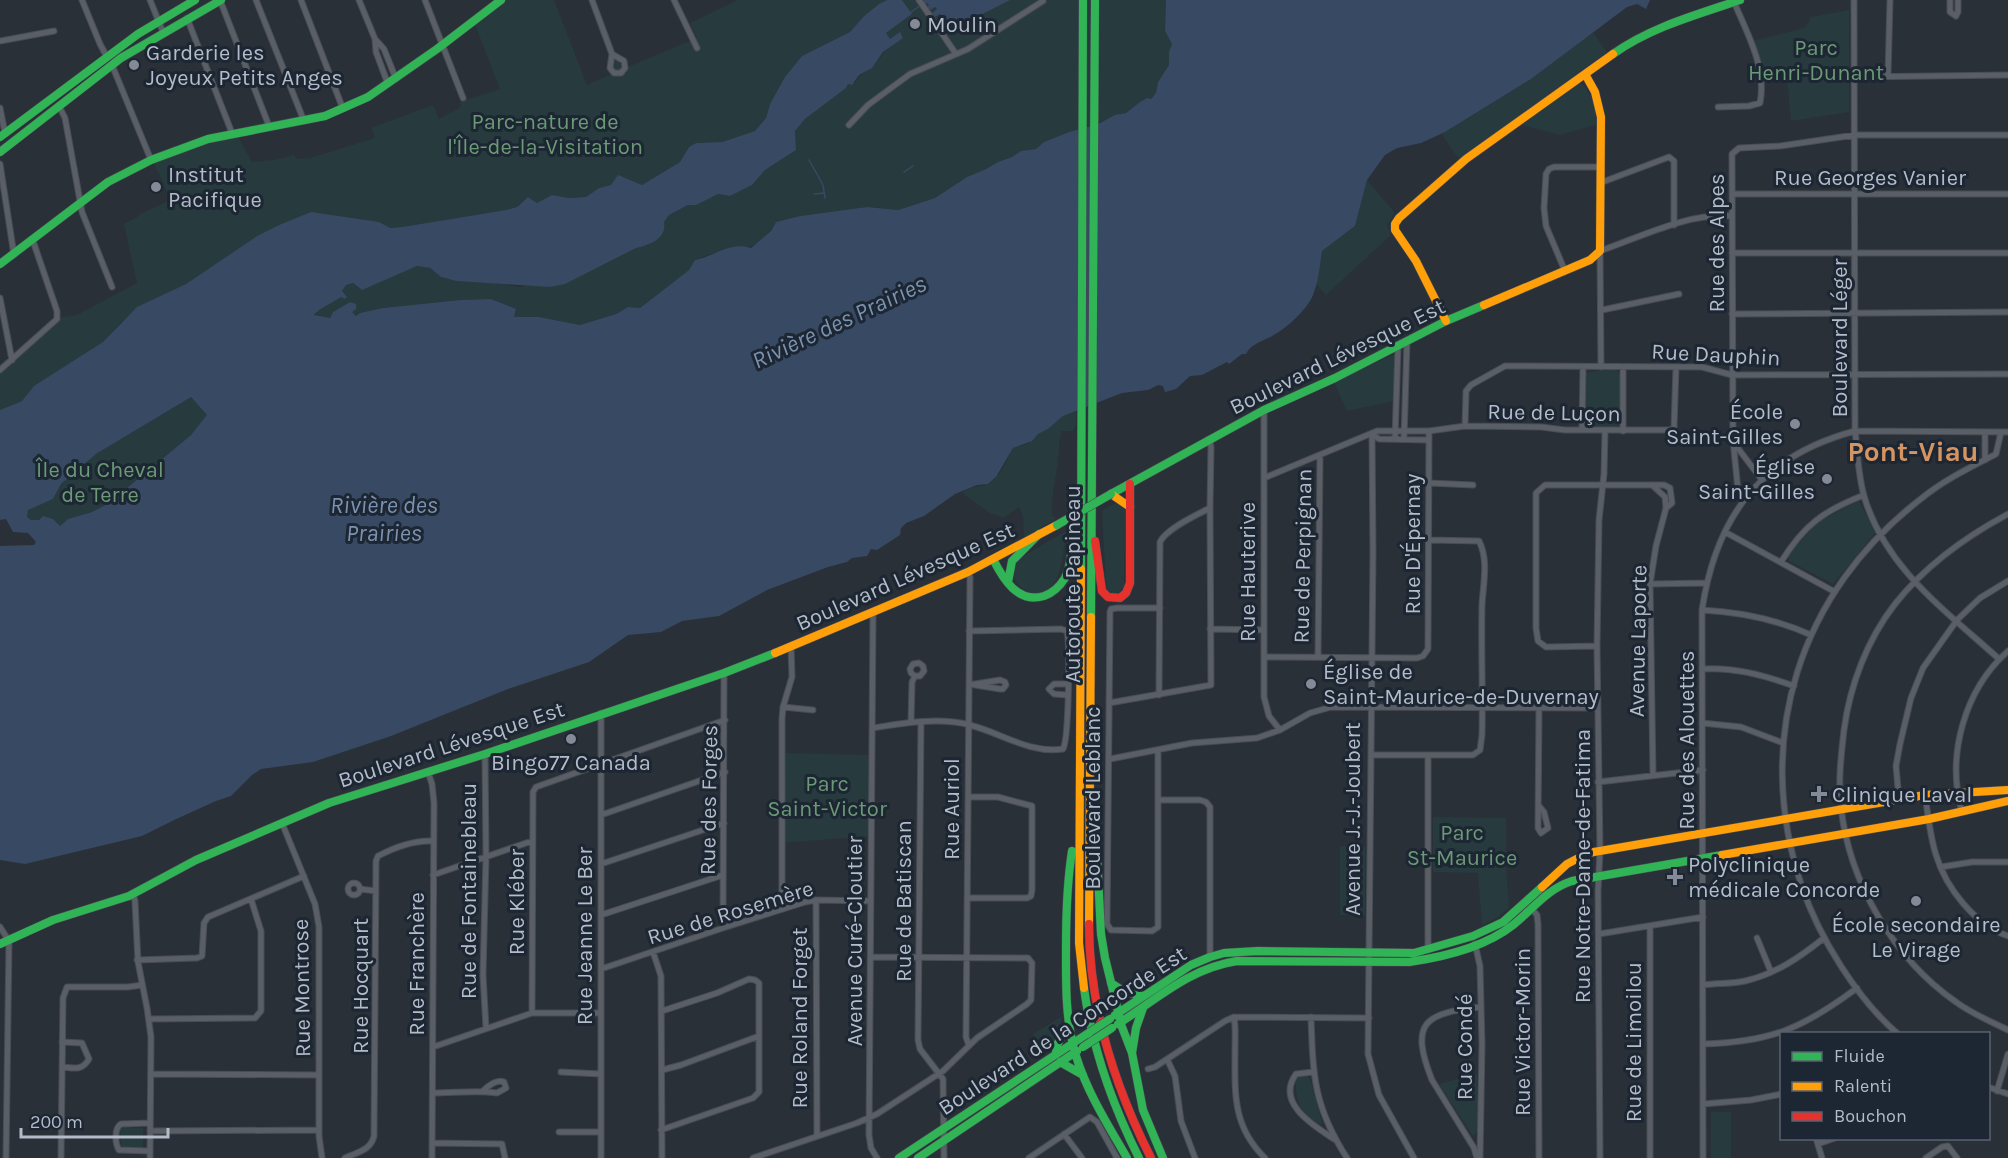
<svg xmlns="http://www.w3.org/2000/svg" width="2008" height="1158" font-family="Karla,sans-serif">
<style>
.green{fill:#273a3e}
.water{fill:#384963;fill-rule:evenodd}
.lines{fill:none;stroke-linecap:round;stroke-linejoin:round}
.stream{stroke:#384963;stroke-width:1.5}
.street-casing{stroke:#484c53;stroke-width:7}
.fast-casing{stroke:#484c53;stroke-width:9}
.slow-casing{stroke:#484c53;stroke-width:9}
.jam-casing{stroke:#484c53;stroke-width:9}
.street{stroke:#5a5e66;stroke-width:5}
.fast{stroke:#30b455;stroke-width:8}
.slow{stroke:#ff9f0a;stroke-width:8}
.jam{stroke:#e5322d;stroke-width:8}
.fast-bridge-casing{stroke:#484c53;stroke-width:9;stroke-linecap:butt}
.fast-bridge{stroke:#30b455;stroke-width:8}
.poi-dot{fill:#848b96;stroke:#1d2633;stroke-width:2}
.labels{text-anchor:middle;stroke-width:6;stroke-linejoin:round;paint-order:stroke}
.poi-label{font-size:22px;fill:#b4bcc9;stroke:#1d2633;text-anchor:start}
.park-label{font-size:22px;fill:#6b9a76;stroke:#1d2633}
.street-label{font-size:22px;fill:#b4bcc9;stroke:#1d2633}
.water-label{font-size:24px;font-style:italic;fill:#7c92b1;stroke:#1d2633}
.district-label{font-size:28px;font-weight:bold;fill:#d59563;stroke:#1d2633}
</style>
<rect width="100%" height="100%" fill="#2a3038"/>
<!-- green -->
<path class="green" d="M505 0H554L587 85 616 72 613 68 615 58 622 64 623 69 697 38 690 23 738 0H887L879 4 864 16 850 32 802 56 770 104 766 118 755 131 722 142 696 143 689 147 680 162 642 185H611L599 188 586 197 569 198 552 195 537 203 527 197 517 207 506 210 402 227 390 228 302 217 279 225 257 236 186 284 148 304 121 322 103 342 22 401 0 410V370L62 317 77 315 137 283 124 224 139 216 140 214 171 200 153 161 211 139 237 135 252 162 275 160 294 155 296 159 310 158 375 138 371 128 433 105 439 119 458 109 461 106 460 102 500 89 474 22Z
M902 0H924L923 1 926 4 928 3 937 9 935 17 939 14 952 28 1010 0H1166L1165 31 1172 44 1169 66 1158 82 1156 93 1151 99H1147L1140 102 1126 113 1069 132 1044 142 1036 149 1021 151 1012 157 998 162 986 169 967 177 935 198 898 210 867 207 800 216 776 222C757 254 743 246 712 254 706 255 701 258 695 260L689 270 640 308 628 307 616 314 580 325 539 317H514L516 309 491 299 460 300 383 308 360 313 356 316 352 312 356 308 350 302 333 312 330 318 314 315C317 310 334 302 341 297H343L342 291 345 285 353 283 360 289 417 266 430 268 441 277 456 281 493 283 521 287 526 285 533 286 599 266 636 248 648 245 669 215 688 205H696L711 196 718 194 730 196 752 185 765 170 796 150 795 131 805 119 846 88 848 84 856 82C860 73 865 73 871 68 879 61 883 52 892 45L886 33 912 14Z
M1849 10V112L1791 121 1787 76 1765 77 1763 66 1753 41 1805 28 1811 17Z
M1593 32 1607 52 1459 159 1442 135 1445 132 1531 79Z
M1579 83 1584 85 1595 103 1598 124 1560 135 1521 125Z
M1367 180 1395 213 1387 225 1391 235 1326 295 1316 284 1322 251 1355 226Z
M1397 353 1394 401 1347 411 1334 382Z
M1611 369 1617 370 1621 377 1620 424 1613 430 1589 429 1584 425 1585 373Z
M191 396 208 416 191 435 109 503 92 512 68 519 60 526 43 516 39 520H31L27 517 28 509 53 499 61 484 96 454Z
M1076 411V425L1073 431H1062C1058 440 1060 449 1058 459 1056 480 1051 494 1052 516L1057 518 1025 537C1021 526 1027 521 1019 507L1004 518 990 513 962 493C970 485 979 488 988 484 1000 478 1007 459 1013 448L1028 444 1038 434 1048 429 1063 416Z
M1859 501 1875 533 1833 584 1789 561 1788 555 1818 522Z
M1117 503 1125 510 1124 586 1117 595 1108 591 1106 587 1102 510Z
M1066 531C1063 552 1063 597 1032 593 1023 591 1018 586 1014 578L1016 562 1020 558Z
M786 753 868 755 870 836 782 843Z
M1433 817 1506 818V867L1509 908 1498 917 1482 925 1478 873 1433 872Z
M1340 846 1365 847V915H1340Z
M1061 1017C1061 1031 1056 1041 1046 1052L1033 1034Z
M1477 1074 1478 1131 1473 1136 1439 1084Z
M1307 1075 1311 1081 1322 1123 1321 1125C1298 1112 1297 1103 1295 1079L1297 1076Z
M1711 1112H1731V1158H1711Z
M123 1127 143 1128V1147L125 1148 121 1146 120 1130Z"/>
<!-- water -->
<path class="water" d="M887 0H902L912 14 886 33 890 39 900 32 903 38 883 52 872 68 859 75 852 85 848 84 846 88 805 119 795 131 796 150 765 170 752 185 730 196 718 194 696 205H688L669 215 664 222C667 239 649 245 636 248L565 284 550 287 456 281 441 277 430 268 417 266 362 290 353 283 346 285 342 291 347 297 345 299 341 297C334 302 317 310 314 315L330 318 333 312 350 302 356 304V309L352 312 356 316 360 313 383 308 460 300 491 299 516 309 514 317H539L580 325 616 314 628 307 640 308 689 270 695 260C715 256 730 241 751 248L771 231 776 222 800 216 867 207 898 210 935 198 967 177 986 169 998 162 1012 157 1021 151 1036 149 1044 142 1069 132 1098 124 1115 115 1126 113 1140 102 1147 98 1151 99 1156 93 1158 82 1169 65V52L1172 44 1165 31 1166 0H1650L1646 9 1637 4 1627 7 1531 79 1445 132 1421 143 1397 148 1385 155 1367 180 1355 226 1322 251C1320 264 1319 279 1314 292 1310 308 1283 332 1268 338 1260 342 1250 345 1246 354H1242L1229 364 1227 362 1202 375 1190 376 1176 389 1165 392 1163 386 1158 385 1148 390 1122 393 1063 416 1048 429 1038 434 1032 441 1013 448 996 477 988 484 977 485 955 494 924 516 906 523 901 528 900 535 877 550 871 549 867 556 852 558 847 562 828 567 767 590 719 616 682 621 661 632 628 635 589 662 508 689 391 736 313 762 261 769 252 775 231 796 216 801 172 821 142 836 25 864 0 860V546L34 545 36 542 28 533 13 532 6 519 0 520V410L22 401 34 386 103 342 137 307 186 284 257 236 279 225 311 212 379 222 390 228 402 227 506 210 517 207 528 197 537 203 552 195 569 198 586 197 599 188 611 185 618 175 642 185 680 162 689 147 696 143 722 142 755 131 766 118 770 104 785 77 802 56 850 32 864 16 879 4ZM191 397 207 415 191 435 109 503 92 512 68 519 60 526 53 519 43 516 39 520H31L27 517 28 510 53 499 61 484 96 454Z
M924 0H1010L955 28 947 25 940 14 935 17 932 13 937 9 935 7 930 10 927 7 929 5 927 3 925 5 923 1Z"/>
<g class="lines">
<!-- stream -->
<path class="stream" d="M911 12 924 3
M809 160 823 185 825 198
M904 172 913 166
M814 194 824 193"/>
<defs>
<path id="street" d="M82 0 100 44 107 57
M150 0 163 32
M220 0 269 126
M256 0 304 121
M301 0 343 109
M359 0 375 39 376 52 388 84
M425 0 463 98
M592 0 612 54 610 68 614 73H621L625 68 624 61 612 54
M674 0 697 48
M919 0 956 54
M1854 0 1855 428C1857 450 1858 474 1864 496 1885 568 1946 611 1999 659
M1950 0V12L1956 16 1958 12V0
M187 18 232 133
M375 39 384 49 396 79
M0 41 54 31
M112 65 151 160
M1888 75 1890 0
M1854 77 2008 75
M59 106 65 118 82 212 112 287
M1718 107 1749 106 1760 103C1767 68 1747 33 1734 2
M0 108 5 133
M849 125 868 105 910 74 968 49 1043 1
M0 164 14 255
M1600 183 1669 157 1674 161V225
M1732 194H2008
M1732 253H2008
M1565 271 1546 226 1544 208 1546 174 1549 169 1554 167H1600
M0 298 12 360
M1602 310 1679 294
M1732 314 2008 312
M1601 367 1600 251C1640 237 1690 212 1732 216
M0 370 57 319V311L33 241
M1264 410V697L1269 716 1280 730
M1465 426 1466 391 1471 385 1505 366 1702 367 1732 375 2008 374
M1582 430 1583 367
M1623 431V368
M1985 432V460
M1372 434 1373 553 1368 1054 1379 1095 1414 1158
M1372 434 1379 439 1429 440
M1395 439 1398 346
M1404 439 1407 341
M1734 443 1762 480
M1264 478 1377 431H1429L1465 426 1541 427 1565 430H1670L1674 428 1676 367
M1429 483 1473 485
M1652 485 1665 497 1666 508 1656 546 1650 584 1653 775
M1742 502 1738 490 1733 440 1732 154 1739 148 1780 146 1855 135H2008
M2008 514C1965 537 1925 566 1895 604 1867 640 1850 685 1844 730 1841 756 1838 781 1841 807 1849 882 1894 959 1956 1002 1972 1014 1990 1021 2008 1030
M1725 532 1835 592
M1781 562C1804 525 1823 511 1864 495
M968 572 970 577 966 1037 969 1046
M1650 584 1706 583
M1702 610C1740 612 1776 619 1811 635
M873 614 869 1135 871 1148 877 1158
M1210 629 1264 630
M1597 646 1546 647 1538 641 1536 628V493L1545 485H1664L1670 488 1672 503 1666 508
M1264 657 1417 658 1423 656 1428 649 1429 431
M1318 657 1320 455
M1702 669C1734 667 1763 675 1794 686
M969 685 1000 680 1005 682 1006 685 1003 689H1000L975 685
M1067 695 1054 694 1049 689 1054 684H1067
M1159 695 1160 542C1166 529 1196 515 1210 508
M1109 703 1211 685 1210 508 1211 447 1209 439
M783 707 813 710
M911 722 912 682 915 676H920L924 671 923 666 919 663 913 664 910 669 911 673 915 676
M921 722 918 1040 920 1049 943 1079 944 1158
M1702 723 1741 727 1783 743
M873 728C904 723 939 717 970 725 1001 733 1030 754 1063 749 1069 739 1070 644 1067 631L1061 629 969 631
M1158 751V927L1152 931 1111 930 1107 924 1110 612 1111 609 1117 608H1160
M485 754 486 857 483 975 486 1028
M1371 755H1473L1480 750 1482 735C1483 692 1481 648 1482 605 1483 585 1489 560 1479 541L1429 540
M1110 759 1192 743 1257 738 1280 730 1310 713 1331 707 1597 708
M428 772 432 784 434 803 432 1158
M1598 782 1703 770
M1925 795C1928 815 1930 836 1936 855 1946 888 1975 925 2008 936
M1159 800H1200L1206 802 1210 807V957
M1899 800 1896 766 1900 744 1911 698 1923 668 1957 620 1980 598 2008 581
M1539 806 1544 812 1548 828 1541 833 1538 828 1539 708
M1962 812C1946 756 1964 690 2008 651
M601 815 725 772
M282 823 315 904 319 927V1136L322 1158
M601 864 724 823
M1941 867 1972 862H2008
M433 875 532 841
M348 889a6 6 0 1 1 12 0a6 6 0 1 1-12 0Z
M360 889 376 891
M133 894 135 901 138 962 147 1008 151 1037 150 1158
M967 898H1027L1031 896 1032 890V806L998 797H968
M816 900 817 1136
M1531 908 1537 915 1538 924 1539 1158
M782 909V719L783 707 792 677 791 647
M601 915 723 875
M0 927 9 941 6 1158
M1650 927V1158
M723 928 724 673
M1599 934 1703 917
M1757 938 1771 972
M1475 944 1480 966 1482 1044 1480 1158
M1428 950V755
M653 952 661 976 662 1158
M137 960 197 958 202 956 204 923 208 917 304 876
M601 969 723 928 805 902 816 900 871 901
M1703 985C1717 983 1732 984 1745 981 1776 974 1800 957 1824 938
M532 1013 533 792 536 787 725 720
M1234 1017C1236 1028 1235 1039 1235 1050 1235 1093 1232 1126 1265 1158
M1311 1017C1313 1077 1314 1107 1347 1158
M149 1019 255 1018 261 1011V931L251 899
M1898 1034C1857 999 1819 937 1802 887 1752 740 1799 592 1922 498 1944 480 1971 467 1996 454L2001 432
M1703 1044C1772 1042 1803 1028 1857 988
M433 1047 532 1013H601
M1167 1059 1175 1076 1181 1121 1195 1158
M62 1067C74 1068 82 1071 89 1059L82 1043 62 1042
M1148 1069 1155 1067 1225 1021 1234 1017 1369 1018
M662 1070 681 1065 759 1036
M561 1072 601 1074
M1313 1072 1296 1074C1275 1103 1314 1126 1334 1139
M151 1074 319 1075
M1988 1087 2008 1094
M1997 1091 2008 1054
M433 1093C454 1093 477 1090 497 1093L506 1088 504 1082C496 1079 488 1086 483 1091
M1703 1104 1751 1100 1782 1094
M661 1130 753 1098 759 1092V983L755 980 749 979 717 993 662 1011
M150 1131 319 1130
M559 1132H601
M1064 1134 1082 1158
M1816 1138 1822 1158
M432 1143 502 1144 505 1158
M1818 1144 1835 1138
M150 1151 119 1150C115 1144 114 1128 121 1124L150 1123
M61 1158 63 998 67 987H128L142 985
M345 1158C358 1152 371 1150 374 1136L376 861 378 856C395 847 414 840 433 841
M601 1158V713
M753 1158 857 1123 877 1114 943 1071 977 1038 1027 1004 1031 1000 1032 963 1028 958 871 957
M1029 1158 1090 1117 1097 1122 1117 1158
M1477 1158 1474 1148 1432 1080C1409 1022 1425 1013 1481 1007
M1600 1158 1598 891 1600 851 1597 646 1599 520 1604 474 1605 431
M1703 1158 1702 610C1716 516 1761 456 1855 431L2008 432
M1926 1158 1942 1147 1948 1146 1957 1158"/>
<path id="fast" d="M1613 54C1651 27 1696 15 1740 0
M0 137 138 34 195 0
M0 152 121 58 221 0
M0 264 108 182 151 160 208 139 325 116 368 97 437 49 501 0
M1111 494 1264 410 1335 378 1446 321 1484 305
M993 559C1003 579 1018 604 1044 596 1053 593 1060 586 1065 578 1073 562 1071 540 1074 523
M1081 569 1083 0
M1008 582 1012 561 1039 534
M1091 617 1095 0
M1092 833 1097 855 1101 934 1105 958 1122 1027 1132 1053 1143 1110 1163 1158
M1072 851C1067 883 1066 915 1066 947 1066 984 1065 1020 1076 1056 1087 1092 1108 1125 1127 1158
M0 944 53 920 129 896 196 860 329 803 485 754 724 673 775 653
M1111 983 1125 992 1143 996
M1084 988C1092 1048 1112 1104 1139 1158
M1115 1015 1191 965 1210 957 1224 953 1258 951 1414 953 1473 936 1503 922 1542 887
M1118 1024C1157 999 1190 968 1237 961L1409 962C1444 957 1485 947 1513 925 1533 909 1547 889 1572 881L1722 855
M1056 1053 1057 1045 1069 1023
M1132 1053 1136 1028 1143 1008
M1060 1062 1083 1075
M899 1158 1090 1032
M918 1158 1077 1051"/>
<path id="slow" d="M1484 305 1590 260 1600 251 1601 117 1595 92 1585 74
M1446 321 1416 261 1395 230V224L1399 218 1466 159 1613 54
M1111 494 1130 507
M1081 569 1079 943 1084 988
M775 653 968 572 1057 525
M1722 855 1929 819 2008 801
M1542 887 1567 864 1588 853 1925 795 2008 790
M1089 924 1091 617"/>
<path id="jam" d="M1095 541 1102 591 1108 597 1120 598 1126 593 1130 583V484
M1089 924C1089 1007 1114 1085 1151 1158"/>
</defs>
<!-- street casing -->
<use href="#street" class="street-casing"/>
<!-- fast casing -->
<use href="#fast" class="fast-casing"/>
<!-- slow casing -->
<use href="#slow" class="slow-casing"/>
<!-- jam casing -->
<use href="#jam" class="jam-casing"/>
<!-- street -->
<use href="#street" class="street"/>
<!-- fast -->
<use href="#fast" class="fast"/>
<!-- slow -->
<use href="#slow" class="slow"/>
<!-- jam -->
<use href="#jam" class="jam"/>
<defs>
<path id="fast-bridge" d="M1057 525 1111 494
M1090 1032 1110 1019
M1083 1047 1112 1028"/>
</defs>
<!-- fast-bridge casing -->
<use href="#fast-bridge" class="fast-bridge-casing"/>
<!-- fast-bridge -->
<use href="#fast-bridge" class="fast-bridge"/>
</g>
<!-- markers -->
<g class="poi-dot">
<circle cx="915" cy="24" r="6"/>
<circle cx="134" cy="65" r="6"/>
<circle cx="156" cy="187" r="6"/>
<circle cx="1795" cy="424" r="6"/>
<circle cx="1827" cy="479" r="6"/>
<circle cx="1311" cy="684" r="6"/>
<circle cx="571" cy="739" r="6"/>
<path d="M1816 785h6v6h6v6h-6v6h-6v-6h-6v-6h6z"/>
<path d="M1672 868h6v6h6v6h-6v6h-6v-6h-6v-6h6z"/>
<circle cx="1916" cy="901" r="6"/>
</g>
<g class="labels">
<!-- poi labels -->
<g class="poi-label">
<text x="927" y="32">Moulin</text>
<text x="146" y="60">Garderie les<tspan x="146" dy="25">Joyeux Petits Anges</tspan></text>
<text x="168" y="182">Institut<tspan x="168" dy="25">Pacifique</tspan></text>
<text x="1783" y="419" text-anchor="end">École<tspan x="1783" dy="25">Saint-Gilles</tspan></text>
<text x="1815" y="474" text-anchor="end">Église<tspan x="1815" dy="25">Saint-Gilles</tspan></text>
<text x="1323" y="679">Église de<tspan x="1323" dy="25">Saint-Maurice-de-Duvernay</tspan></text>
<text x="571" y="770" text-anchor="middle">Bingo77 Canada</text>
<text x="1832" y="802">Clinique Laval</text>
<text x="1688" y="872">Polyclinique<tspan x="1688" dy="25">médicale Concorde</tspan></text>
<text x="1916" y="932" text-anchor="middle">École secondaire<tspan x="1916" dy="25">Le Virage</tspan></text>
</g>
<!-- park labels -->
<g class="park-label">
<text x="1816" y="55">Parc<tspan x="1816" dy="25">Henri-Dunant</tspan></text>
<text x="545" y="129">Parc-nature de<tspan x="545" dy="25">l'Île-de-la-Visitation</tspan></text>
<text x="100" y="477">Île du Cheval<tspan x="100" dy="25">de Terre</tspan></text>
<text x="827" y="791">Parc<tspan x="827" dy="25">Saint-Victor</tspan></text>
<text x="1462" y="840">Parc<tspan x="1462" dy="25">St-Maurice</tspan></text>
</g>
<!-- street labels -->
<g class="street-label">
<text x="1870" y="185">Rue Georges Vanier</text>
<text transform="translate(1716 243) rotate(-90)" y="8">Rue des Alpes</text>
<text transform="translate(1839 338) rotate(-90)" y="8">Boulevard Léger</text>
<text transform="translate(1716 354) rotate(3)" y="8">Rue Dauphin</text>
<text transform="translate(1337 356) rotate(-26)" y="8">Boulevard Lévesque Est</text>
<text transform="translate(1554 412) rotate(1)" y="8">Rue de Luçon</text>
<text transform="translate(1412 544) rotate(-90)" y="8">Rue D'Épernay</text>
<text transform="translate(1302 556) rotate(-89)" y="8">Rue de Perpignan</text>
<text transform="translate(1247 572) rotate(-90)" y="8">Rue Hauterive</text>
<text transform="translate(905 576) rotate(-24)" y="8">Boulevard Lévesque Est</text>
<text transform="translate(1072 584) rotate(-90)" y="8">Autoroute Papineau</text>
<text transform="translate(1637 641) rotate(-89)" y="8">Avenue Laporte</text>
<text transform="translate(1686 740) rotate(-90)" y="8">Rue des Alouettes</text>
<text transform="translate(451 744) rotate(-18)" y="8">Boulevard Lévesque Est</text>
<text transform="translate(1092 798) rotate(-90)" y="8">Boulevard Leblanc</text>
<text transform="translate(708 800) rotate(-89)" y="8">Rue des Forges</text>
<text transform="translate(951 809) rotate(-90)" y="8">Rue Auriol</text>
<text transform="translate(1352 819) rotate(-90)" y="8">Avenue J.-J.-Joubert</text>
<text transform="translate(1582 866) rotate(-90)" y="8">Rue Notre-Dame-de-Fatima</text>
<text transform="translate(468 891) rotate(-90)" y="8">Rue de Fontainebleau</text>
<text transform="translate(903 901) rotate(-90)" y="8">Rue de Batiscan</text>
<text transform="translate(516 902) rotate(-90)" y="8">Rue Kléber</text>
<text transform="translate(730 912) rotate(-17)" y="8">Rue de Rosemère</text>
<text transform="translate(584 936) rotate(-90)" y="8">Rue Jeanne Le Ber</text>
<text transform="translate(854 941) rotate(-90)" y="8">Avenue Curé-Cloutier</text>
<text transform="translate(416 964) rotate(-90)" y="8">Rue Franchère</text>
<text transform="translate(360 986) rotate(-90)" y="8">Rue Hocquart</text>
<text transform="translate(301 988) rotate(-91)" y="8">Rue Montrose</text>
<text transform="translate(799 1018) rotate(-90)" y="8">Rue Roland Forget</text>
<text transform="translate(1062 1030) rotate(-33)" y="8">Boulevard de la Concorde Est</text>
<text transform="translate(1522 1032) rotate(-90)" y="8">Rue Victor-Morin</text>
<text transform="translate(1633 1042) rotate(-90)" y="8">Rue de Limoilou</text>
<text transform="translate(1464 1047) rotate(-90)" y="8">Rue Condé</text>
</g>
<!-- water labels -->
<g class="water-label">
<text transform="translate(839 322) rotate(-25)" y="8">Rivière des Prairies</text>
<text x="384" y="513">Rivière des<tspan x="384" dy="28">Prairies</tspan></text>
</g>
<!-- district labels -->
<g class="district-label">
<text x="1913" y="461">Pont-Viau</text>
</g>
</g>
<!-- legend -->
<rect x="1780" y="1032" width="210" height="108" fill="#1d2633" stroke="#59626f" stroke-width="1.5"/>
<rect x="1792" y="1052" width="30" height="9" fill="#30b455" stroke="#59626f" stroke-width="1.5"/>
<text x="1834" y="1062" font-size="18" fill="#b4bcc9">Fluide</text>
<rect x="1792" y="1082" width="30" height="9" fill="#ff9f0a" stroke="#59626f" stroke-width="1.5"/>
<text x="1834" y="1092" font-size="18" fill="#b4bcc9">Ralenti</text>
<rect x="1792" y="1112" width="30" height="9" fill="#e5322d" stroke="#59626f" stroke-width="1.5"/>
<text x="1834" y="1122" font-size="18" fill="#b4bcc9">Bouchon</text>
<!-- scale -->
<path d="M21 1128v9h147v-9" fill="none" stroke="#b4bcc9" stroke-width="3"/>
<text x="30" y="1128" font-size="18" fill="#b4bcc9" stroke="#1d2633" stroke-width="4.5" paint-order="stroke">200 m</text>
</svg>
